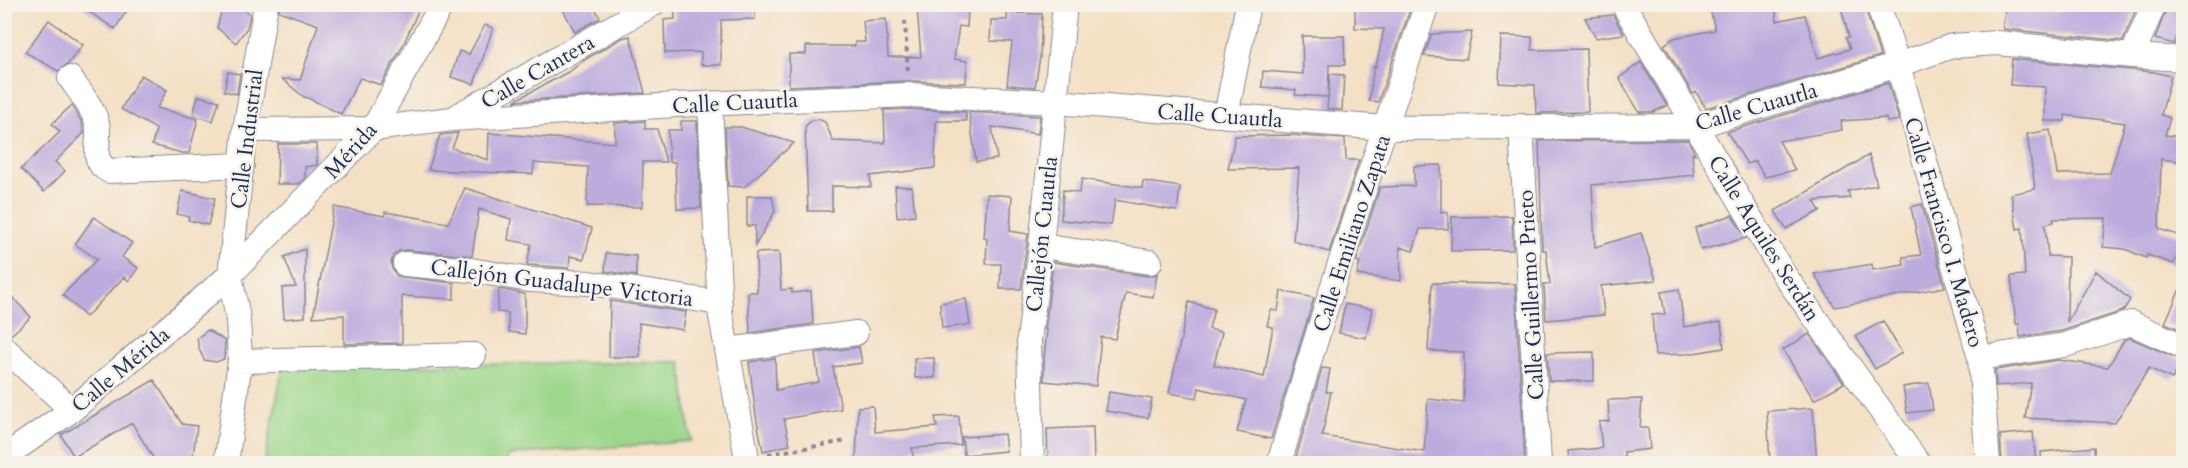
<svg xmlns="http://www.w3.org/2000/svg" width="2188" height="468" font-family="Cardo,serif">
<style>
.green{fill:#9cd78b;stroke:#5c8374;stroke-width:1.5}
.building{fill:#bcacde}
.lines{fill:none;stroke-linecap:round;stroke-linejoin:round}
.minor-casing{stroke:#888892;stroke-width:26}
.path{stroke:#888892;stroke-width:4;stroke-dasharray:4.5 4.5;stroke-linecap:butt}
.minor{stroke:#fff;stroke-width:24}
.labels{text-anchor:middle;stroke-width:5;stroke-linejoin:round;paint-order:stroke}
.street-label{font-size:22px;fill:#1b2f5e;stroke:#f7f3e8}
</style>
<rect width="100%" height="100%" fill="#f7f3e8"/>
<filter id="ink" filterUnits="userSpaceOnUse"><feTurbulence type="fractalNoise" baseFrequency=".0167" numOctaves="2"/><feDisplacementMap in="SourceGraphic" scale="12" xChannelSelector="R" yChannelSelector="G"/><feConvolveMatrix kernelMatrix="1 2 1 2 8 2 1 2 1" color-interpolation-filters="sRGB"/></filter>
<filter id="wash" filterUnits="userSpaceOnUse"><feTurbulence type="fractalNoise" baseFrequency=".008" numOctaves="4" result="noise"/><feDisplacementMap in="SourceGraphic" scale="24" xChannelSelector="R" yChannelSelector="G"/><feGaussianBlur stdDeviation="1.35" result="paint"/><feColorMatrix in="noise" values="0 0 0 0 0 0 0 0 0 0 0 0 0 0 0 0 0 1.4 0 .05"/><feComposite in="paint" operator="in"/></filter>
<g filter="url(#wash)">
<rect width="100%" height="100%" fill="#f4e0c5"/>
<!-- green -->
<path class="green" d="M681 362 691 441 508 455 507 463 264 464 283 366Z"/>
<g id="blocks">
<!-- building -->
<path class="building" d="M77 4H131L115 29Z
M223 4H238L250 14 247 28 236 43 217 28Z
M280 4H421L404 43 381 85 360 78 341 114 308 98 304 97 282 79 300 80 318 25 279 11Z
M560 4H593L600 18 575 32Z
M674 4H755V19L721 20V65H701V52L665 53 664 20 675 19Z
M1355 4H1412L1378 102 1369 101 1374 66 1376 67 1384 29 1355 28Z
M1709 4H1775L1777 21 1805 15 1818 58 1850 49 1846 38 1849 37 1840 4H1864L1880 56 1706 108 1696 92 1693 94 1664 45 1674 38 1715 30Z
M2059 4 2107 8 2109 4H2138L2123 41 2003 29 2005 9 2058 12Z
M2168 4H2184V16L2174 44 2155 39Z
M925 7 968 10 967 27 959 26 954 59 967 61 966 83 908 81 789 86V54H806V46H855V42H865L863 21 886 19 888 57H921L917 8Z
M1007 13 1042 14 1040 57 1035 87 1007 85 1012 42 990 41 991 20H1007Z
M1613 15 1624 34 1596 38 1585 18Z
M49 20 83 45 68 64 58 71 25 52Z
M485 25 493 28 474 84 451 77 459 51 469 54Z
M1472 32 1466 59 1424 56 1432 34Z
M630 36 645 93 514 101 570 71 586 59 622 38Z
M1302 36H1344L1345 65H1329L1328 97 1295 95 1296 90 1262 87 1263 71 1303 74Z
M1501 36 1532 37V50L1586 49 1588 112 1536 113 1535 85 1499 83Z
M2012 59 2154 72 2171 76 2161 115 2170 118 2165 135 2184 137V162L2161 159 2159 229 2184 237 2174 264 2147 255 2146 258 2125 249 2103 247 2106 218 2053 219 2054 222 2045 224 2048 256 2068 257 2067 322 2096 271 2130 300 2123 311 2062 331 2020 337 2019 324H2016L2011 276 2025 275 2022 228 2017 229 2011 194 2035 189 2027 134 2050 130 2057 174 2110 173 2125 123 2065 115V121H2045V87L2010 85Z
M1641 62 1667 106 1653 112H1639L1619 78Z
M228 72 240 74 237 94 224 91Z
M1330 74 1344 75 1342 110 1327 109Z
M141 75 167 90 157 108 198 119 189 153H182L152 145 156 129 121 109Z
M1888 83 1899 120 1887 122 1886 118 1841 121 1842 130 1779 141 1795 170 1765 177 1755 161 1747 164 1727 132Z
M198 96 219 101 213 121 193 115Z
M72 105 82 123 84 133 55 162 65 171 44 192 21 169 60 132 52 124Z
M909 109 966 112V121H936L935 168 870 176 871 187 832 186V211H808L805 127 810 121 818 119 825 122 833 141 885 143 884 110Z
M969 112 1040 116 1038 134 992 127 997 159 976 162Z
M645 121V129H657L666 162H643L642 207 587 206 588 167 534 163 533 174 428 170 440 135 458 133 452 148 488 160 489 133 615 143V123Z
M681 121H697L701 208 677 209 675 162H669L668 130H681Z
M725 127H741L794 143 744 187 728 186Z
M1290 135 1345 139 1346 160H1359L1329 252 1293 241 1299 168 1228 169 1235 136Z
M1688 140 1695 154H1692L1694 175 1592 185 1595 247 1641 233 1656 280 1601 286 1604 315 1546 320 1544 284H1550L1546 250H1542L1539 141Z
M278 144H317V165L305 167V178L299 184H277Z
M1869 155 1877 185 1848 191 1850 198 1814 201 1820 211 1786 229 1775 211Z
M1441 165V212H1448V229H1420L1413 251 1400 247 1401 281 1357 275 1360 262 1356 261 1380 187 1414 186V166Z
M1082 179 1142 188 1143 181 1180 187 1177 211 1115 200 1111 225 1061 220 1063 190 1079 193Z
M895 186 912 187 915 215 897 217Z
M465 188 592 228 584 259 570 256 569 268 527 265 531 244 508 240 511 219 479 209 472 256 406 250 399 251 393 256 391 263 392 269 397 276 454 283V299L402 296V343L344 344V315L313 317 334 207 385 216V212L448 223Z
M182 191 215 198 208 225 188 220 189 217 177 214Z
M987 194 1012 196 1010 231 1028 234 1021 289H1000L1001 264H986L987 239 984 238Z
M747 196H772L775 211 755 246V226H747Z
M1922 204 1945 287 1835 307 1814 274 1872 264 1873 270 1904 265 1903 257 1921 255 1911 207Z
M1732 215 1746 238 1701 250 1695 228Z
M1512 216 1513 250 1451 251 1452 217Z
M94 217 132 243 122 257 138 268 129 281 124 277 86 317 63 295 97 259 75 244Z
M305 249V317L284 319 282 288 296 287 284 257Z
M779 252 781 290 792 289V293L811 291 813 324 750 333 748 292H757L756 253Z
M606 253 636 256V276L605 271Z
M1053 262 1148 276 1157 274 1153 297 1126 293 1115 339 1101 337 1096 386 1044 381V357L1047 330H1045Z
M2184 280V331L2165 323Z
M1432 283 1515 284 1525 464H1294L1322 368 1330 369 1326 392H1331L1322 436 1424 452 1428 399 1464 403V352L1428 351Z
M499 289 525 294V334L509 332 508 313 497 312Z
M1679 289 1684 327 1721 322 1724 348 1687 354 1655 355 1652 315 1665 314 1661 292Z
M1281 291 1314 298 1271 439 1237 432 1246 400 1199 388 1197 398 1169 393 1189 302 1214 309 1209 329 1222 332 1214 365 1264 377 1273 327 1267 326 1271 310 1278 311Z
M13 298 31 317 10 336 4 334V306Z
M966 299 970 325 942 328 940 303Z
M610 301 686 312 683 330 639 323 640 357H609Z
M1345 304 1372 309 1366 338 1339 333Z
M1883 321 1902 353 1875 369 1856 336Z
M208 330 225 341 224 359 216 362 204 360 199 349 197 338Z
M1809 334 1844 383 1814 400 1783 350Z
M2130 338 2184 361V363L2178 374 2176 373 2172 379 2149 368 2115 423 2025 418 2031 383 1996 386 1995 370 2058 360 2108 367 2124 340Z
M859 347 862 363 833 367 841 409 784 419 790 445 763 451 756 416 749 362 775 358 776 390 819 382 815 353Z
M1594 352V381H1549L1547 353Z
M914 358H934L935 378H915Z
M154 380 182 424 197 426 192 464H157L132 423 74 457 61 435Z
M1929 383 1933 410 1907 413 1903 387Z
M1109 392 1152 399 1148 418 1106 411Z
M1642 399 1640 428H1648L1650 449 1624 452 1625 464H1569L1568 451 1602 448 1599 422 1609 421 1608 400Z
M873 406 875 432 937 427 935 417 959 416 961 445 912 448 913 458 874 463 856 462 858 407Z
M1813 408 1817 464H1770L1767 411Z
M1093 427 1094 461 1048 464 1047 429Z
M2033 432 2036 464H2002L2000 435Z
M1004 434 1006 451 964 455 962 437Z
M2094 447 2095 464H2042L2041 452Z"/>
</g>
</g>
<g filter="url(#ink)">
<use href="#blocks" fill-opacity="0" stroke="#888892" stroke-width="1.5"/>
<g class="lines">
<defs>
<path id="minor" d="M1623 4 1783 273 1919 464
M1878 4 1898 65 1980 358 1988 464
M2132 56 2154 4
M70 78C79 91 93 108 97 123 102 141 88 160 109 171L242 165
M710 103 720 311 748 464
M459 115 653 4
M1226 116 1248 4
M1521 126 1539 464
M245 130 373 129 452 119 676 105 909 95 1055 102 1385 128 1696 126 1898 65 1952 46 1997 43 2132 56 2184 59
M1041 246 1150 262
M405 264 471 270 530 280 589 283 720 303
M4 348 72 410
M728 350 856 333
M1980 358 2065 345 2131 323 2184 347
M240 361 474 355
M4 457 72 410 230 275 373 129 442 4
M226 464 240 361 238 319 230 275 245 130 266 4
M1032 464 1029 340 1041 246 1065 4
M1279 464C1323 309 1375 156 1427 4"/>
</defs>
<!-- minor casing -->
<use href="#minor" class="minor-casing"/>
<!-- path -->
<path class="path" d="M1004 4 1042 9
M905 21 908 74
M768 454 847 441"/>
<!-- minor -->
<use href="#minor" class="minor"/>
</g>
</g>
<g class="labels">
<!-- street labels -->
<g class="street-label">
<text transform="translate(537 71) rotate(-30)" y="8">Calle Cantera</text>
<text transform="translate(735 102) rotate(-3)" y="8">Calle Cuautla</text>
<text transform="translate(1756 106) rotate(-16)" y="8">Calle Cuautla</text>
<text transform="translate(1220 115) rotate(4)" y="8">Calle Cuautla</text>
<text transform="translate(246 139) rotate(-83)" y="8">Calle Industrial</text>
<text transform="translate(350 150) rotate(-48)" y="8">Mérida</text>
<text transform="translate(1945 232) rotate(74)" y="8">Calle Francisco I. Madero</text>
<text transform="translate(1351 233) rotate(-72)" y="8">Calle Emiliano Zapata</text>
<text transform="translate(1041 234) rotate(-84)" y="8">Callejón Cuautla</text>
<text transform="translate(1765 238) rotate(58)" y="8">Calle Aquiles Serdán</text>
<text transform="translate(562 282) rotate(7)" y="8">Callejón Guadalupe Victoria</text>
<text transform="translate(1530 295) rotate(-93)" y="8">Calle Guillermo Prieto</text>
<text transform="translate(120 369) rotate(-40)" y="8">Calle Mérida</text>
</g>
</g>
<!-- margin -->
<rect width="2188" height="468" fill="none" stroke="#f7f3e8" stroke-width="24"/>
</svg>
